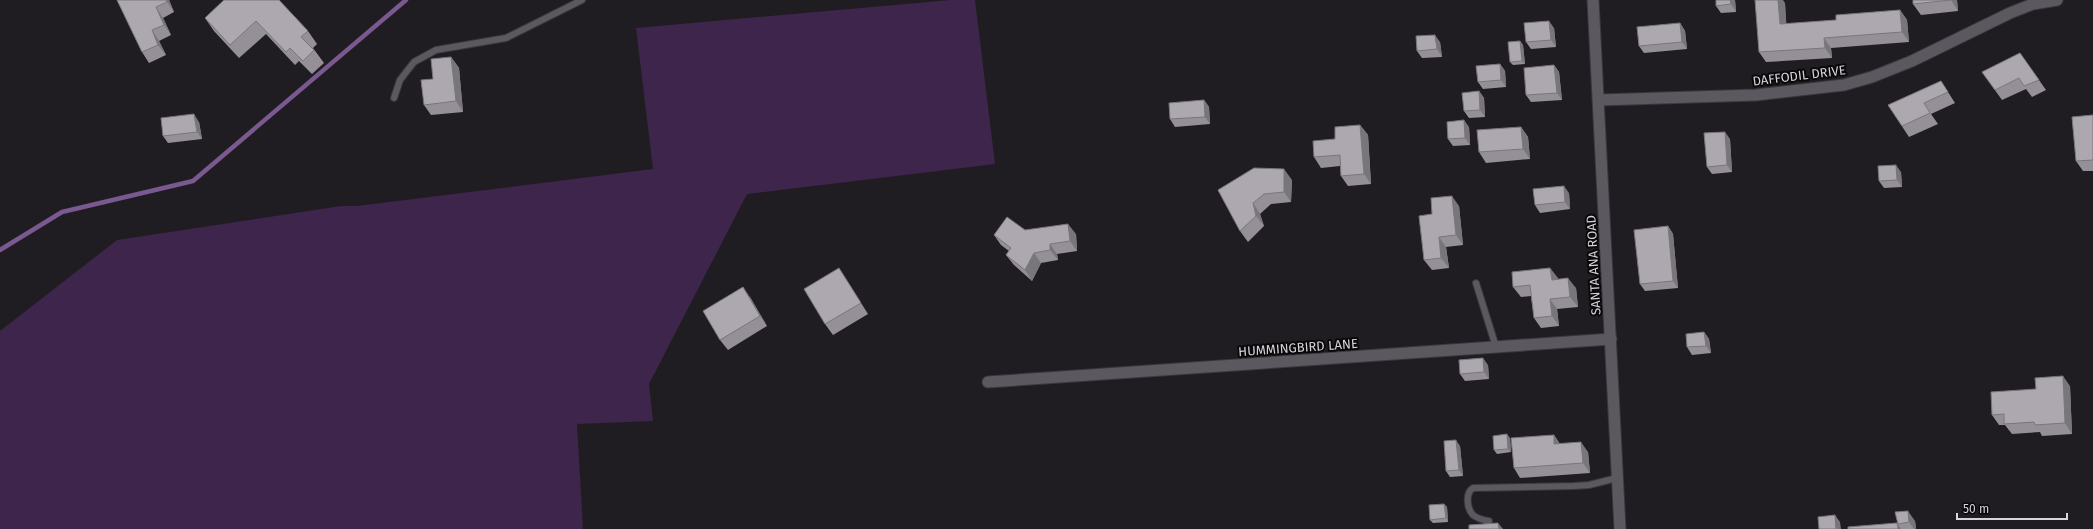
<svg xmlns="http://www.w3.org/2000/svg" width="2093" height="529" font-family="'Fira Sans',sans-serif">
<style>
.green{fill:#3d254c}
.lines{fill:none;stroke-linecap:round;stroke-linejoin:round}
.stream{stroke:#7a5890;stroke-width:4.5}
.service-casing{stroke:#3b383d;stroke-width:8}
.minor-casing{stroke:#3b383d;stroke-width:13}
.tertiary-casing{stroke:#3b383d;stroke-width:13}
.service{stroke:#5c585f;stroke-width:6}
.minor{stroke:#5c585f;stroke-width:11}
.tertiary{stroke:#5c585f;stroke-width:11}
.wall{fill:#959097}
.shaded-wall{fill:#79767b}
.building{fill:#ada8b0;stroke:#79767b}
.labels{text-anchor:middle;stroke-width:4;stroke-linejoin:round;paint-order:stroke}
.street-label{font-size:13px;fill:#d8d5d9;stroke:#09080a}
</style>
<rect width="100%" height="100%" fill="#201d22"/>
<!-- green -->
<path class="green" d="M951 0H975L995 164 747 194 649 384 653 421 577 424 583 529H0V331L117 240 341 206H357L653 169 636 28Z"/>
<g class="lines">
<!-- stream -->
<path class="stream" d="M0 250 62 212 193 181 406 0"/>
<defs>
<path id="service" d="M394 98 400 80 414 62 436 50 506 38 582 0
M1476 283 1496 347
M1489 521C1483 520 1478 519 1473 515 1467 509 1465 493 1473 488L1574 486 1589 485 1617 478"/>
<path id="minor" d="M1599 100 1756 95 1844 85 1872 77 1912 61 2010 13 2033 4 2057 0
M988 382 1611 339"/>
<path id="tertiary" d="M1593 0 1620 529"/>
</defs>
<!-- service casing -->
<use href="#service" class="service-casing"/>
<!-- minor casing -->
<use href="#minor" class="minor-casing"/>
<!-- tertiary casing -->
<use href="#tertiary" class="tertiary-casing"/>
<!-- service -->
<use href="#service" class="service"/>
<!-- minor -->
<use href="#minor" class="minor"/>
<!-- tertiary -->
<use href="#tertiary" class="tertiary"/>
</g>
<!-- wall -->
<path class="wall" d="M117 0H169L174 12 163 18 171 35 159 41 166 55 149 63 142 52Z
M224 0 308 31 317 44 313 48 324 63 312 74 299 61 295 65 266 34 239 58 214 31 205 18Z
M1735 0 1736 12 1721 13 1716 6Z
M1913 0H1957L1958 11 1921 15 1913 4Z
M1785 3 1786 24 1836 20 1900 10 1907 20 1909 42 1831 48 1832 58 1766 62 1759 52Z
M1680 23 1685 31 1687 49 1644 53 1639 46Z
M1554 28 1556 47 1531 49 1526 42Z
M1520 41 1523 45 1525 64 1513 65 1510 62Z
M1440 42 1442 57 1422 58 1417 51Z
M2020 53 2046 90 2032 97 2026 89 2002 100 1982 72Z
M451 57 459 68 463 112 431 115 424 105 433 79Z
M1500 64 1505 71 1506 87 1483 89 1478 82Z
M1554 65 1559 72 1562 100 1531 102 1526 95Z
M1941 81 1955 103 1931 114 1938 124 1909 137 1888 105Z
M1479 91 1484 98 1485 117 1469 118 1464 111Z
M1204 100 1209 107 1210 124 1175 127 1170 119Z
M2093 115V171H2083L2076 161Z
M199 122 202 139 168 143 163 136Z
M1360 125 1368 135 1371 184 1348 186 1341 176 1340 166 1321 168 1314 157Z
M1469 127 1470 145 1453 146 1448 139Z
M1521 127 1528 137 1530 159 1486 163 1479 152Z
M1730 139 1732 172 1712 174 1707 167Z
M1901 172 1902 187 1884 188 1879 181Z
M1292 180 1291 202 1271 204 1260 214 1264 226 1248 242 1240 231 1218 190Z
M1569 193 1570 209 1540 213 1535 205Z
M1459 206 1463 245 1446 247 1449 268 1432 270 1424 260Z
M1668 226 1673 234 1678 288 1645 291 1640 284Z
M1025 230 1076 234 1077 251 1057 254 1058 260 1041 263 1032 281 1014 265 1006 255 1009 251 1001 245 994 235Z
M1550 268 1558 279 1576 288 1578 307 1557 309 1559 326 1541 328 1534 318 1531 296 1521 297 1513 287Z
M846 279 868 314 833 335 825 324Z
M750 297 767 326 728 350 720 340Z
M1704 332 1709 339 1711 353 1692 355 1687 347Z
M1488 365 1489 379 1465 381 1460 374Z
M2070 386 2072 434 2042 436 2040 432 2012 434 2005 425H1999L1992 415 2036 389Z
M1554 435 1560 444 1588 452 1590 473 1520 478 1514 468Z
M1510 438 1511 452 1497 454 1494 450Z
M1460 446 1463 476 1450 477 1446 471Z
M1444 504 1447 507 1448 522 1433 523 1430 520Z
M1915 521 1916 529H1848L1897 523Z"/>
<!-- shaded-wall -->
<path class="shaded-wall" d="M166 0H169L174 12 167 2Z
M1730 0H1735L1736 12 1731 4Z
M1778 0H1783L1785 3 1787 34 1780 24Z
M1951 0H1957L1958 11Z
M156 7 163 18 171 35 164 25Z
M1900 10 1907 20 1909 42 1902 32Z
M1549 21 1554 28 1556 47 1551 40Z
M1680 23 1685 31 1687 49 1682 42Z
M152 30 159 41 166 55 158 45Z
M1435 35 1440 42 1442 57 1437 49Z
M1824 38 1831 48 1832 58 1825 48Z
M1520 41 1523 45 1525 64 1522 61Z
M451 57 459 68 463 112 456 101Z
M1500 64 1505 71 1506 87 1501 80Z
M1554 65 1559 72 1562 100 1557 93Z
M1479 91 1484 98 1485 117 1480 110Z
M1204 100 1209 107 1210 124 1205 117Z
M194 114 199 122 202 139 197 132Z
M1464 120 1469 127 1470 145 1465 138Z
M1360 125 1368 135 1371 184 1364 174Z
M1521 127 1528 137 1530 159 1523 149Z
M1725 132 1730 139 1732 172 1727 165Z
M1896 165 1901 172 1902 187 1897 180Z
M1284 169 1292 180 1291 202 1284 192Z
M1564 186 1569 193 1570 209 1565 202Z
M1452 196 1459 206 1463 245 1456 235Z
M1253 203 1260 214 1264 226 1256 216Z
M1068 224 1076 234 1077 251 1070 241Z
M1668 226 1673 234 1678 288 1673 281Z
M1439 237 1446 247 1449 268 1441 258Z
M1050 244 1057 254 1058 260 1050 250Z
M1034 253 1041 263 1032 281 1025 270Z
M1550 268 1558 278 1559 290 1552 280Z
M1568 278 1576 288 1578 307 1570 297Z
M743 287 750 297 767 326 760 316Z
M1550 299 1557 309 1559 326 1552 316Z
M1704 332 1709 339 1711 353 1706 346Z
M1483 358 1488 365 1489 379 1484 372Z
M2063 376 2070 386 2072 434 2065 423Z
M1507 434 1510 438 1511 452 1508 449Z
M1554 435 1560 444H1554Z
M1456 440 1460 446 1463 476 1459 470Z
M1581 442 1588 452 1590 473 1583 463Z
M1444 504 1447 507 1448 522 1446 518Z
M1908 511 1915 521 1916 529H1914L1909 522Z
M1835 515 1840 522 1841 529H1836Z
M1498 523 1503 529H1499Z
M1897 523 1901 529H1898Z"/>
<!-- building -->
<path class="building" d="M117 0H166L167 2 156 7 164 25 152 30 158 45 142 52Z
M224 0H279L308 31 301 37 314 50 303 61 290 48 286 52 256 21 230 45 205 18Z
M1716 0H1730L1731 4 1716 6Z
M1755 0H1778L1780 24 1836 20V15L1900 10 1902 32 1824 38 1825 48 1759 52Z
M1913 0H1951L1913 4Z
M1549 21 1551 40 1526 42 1524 23Z
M1680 23 1682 42 1639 46 1637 27Z
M1435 35 1437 49 1417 51 1416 36Z
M1520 41 1522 61 1510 62 1508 42Z
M2020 53 2039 80 2024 86 2019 78 1995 90 1982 72Z
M451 57 456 101 424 105 421 80 433 79 431 59Z
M1500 64 1501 80 1478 82 1476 66Z
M1554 65 1557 93 1526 95 1524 68Z
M1941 81 1948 92 1924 103 1930 113 1902 126 1888 105Z
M1479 91 1480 110 1464 111 1462 93Z
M1204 100 1205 117 1170 119 1169 103Z
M194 114 197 132 163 136 161 118Z
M2093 115V160L2076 161 2072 117Z
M1464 120 1465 138 1448 139 1447 122Z
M1360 125 1364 174 1341 176 1340 155 1314 157 1313 141 1335 139V127Z
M1521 127 1523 149 1479 152 1477 130Z
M1725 132 1727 165 1707 167 1704 133Z
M1896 165 1897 180 1879 181 1878 166Z
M1254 168 1284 169V192L1264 194 1253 203 1256 216 1240 231 1218 190Z
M1564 186 1565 202 1535 205 1533 189Z
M1452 196 1456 235 1439 237 1441 258 1424 260 1419 216 1432 214 1431 198Z
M1007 217 1025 230 1068 224 1070 241 1050 244V250L1034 253 1025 270 1006 255 1011 248 994 235Z
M1668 226 1673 281 1640 284 1634 230Z
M839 268 861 303 825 324 804 289Z
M1550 268 1552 280 1568 278 1570 297 1550 299 1552 316 1534 318 1530 285 1513 287 1512 272Z
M743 287 760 316 720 340 703 311Z
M1704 332 1706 346 1687 347 1686 334Z
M1483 358 1484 372 1460 374 1459 360Z
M2063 376 2065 423 2035 425 2034 422 2004 424V414L1992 415 1991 392 2036 389 2035 378Z
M1507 434 1508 449 1494 450 1493 436Z
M1554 435V444L1581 442 1583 463 1514 468 1511 438Z
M1456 440 1459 470 1446 471 1444 441Z
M1444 504 1446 518 1430 520 1429 505Z
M1908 511 1909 522 1898 524 1895 512Z
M1835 515 1836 529H1819L1818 517Z
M1498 523 1499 529H1469V525Z
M1897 523 1898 529H1848V527Z"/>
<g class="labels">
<!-- street labels -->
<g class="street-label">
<text transform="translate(1799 75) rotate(-7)" y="5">DAFFODIL DRIVE</text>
<text transform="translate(1593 265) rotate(-93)" y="5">SANTA ANA ROAD</text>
<text transform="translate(1298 347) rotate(-4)" y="5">HUMMINGBIRD LANE</text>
</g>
</g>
<!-- scale -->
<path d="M1957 513v6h110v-6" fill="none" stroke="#d8d5d9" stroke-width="2"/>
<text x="1963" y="513" font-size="12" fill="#d8d5d9" stroke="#09080a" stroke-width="3" paint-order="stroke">50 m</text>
</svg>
